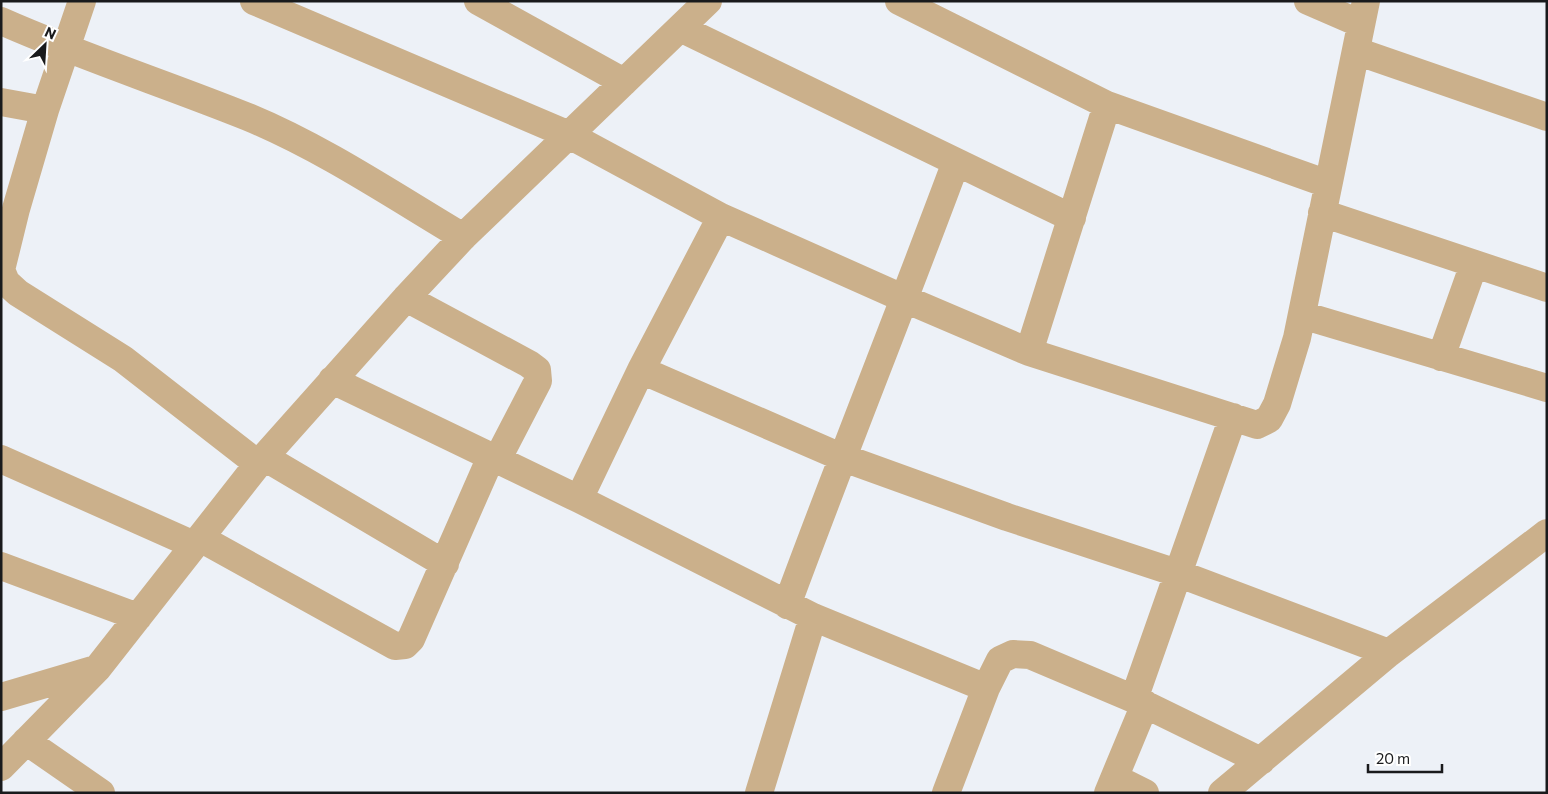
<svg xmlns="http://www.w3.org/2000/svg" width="1548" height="794" font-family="Commissioner,sans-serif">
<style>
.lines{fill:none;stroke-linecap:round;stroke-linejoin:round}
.street{stroke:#cbb08b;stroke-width:28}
</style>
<rect width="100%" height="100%" fill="#edf1f7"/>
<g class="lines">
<!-- street -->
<path class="street" d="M82 1 45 110 16 209 1 270 6 282 18 293 123 359 258 464
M254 1 569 135 721 217 905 299 1029 352 1257 425 1269 419 1277 404 1297 338 1366 1
M478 1 624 82
M899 1 1107 105 1328 184
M1308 1 1361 24
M1 21C82 57 166 84 248 117 323 148 394 196 463 237
M680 28 1072 218
M1356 51 1547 117
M1 102 45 110
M1322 213 1547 288
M406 298 529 364 537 370 538 381 497 460
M1302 315 1547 388
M1029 352 1107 105
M1441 357 1474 264
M641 370 841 457 1007 517 1177 573 1389 653
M332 380 579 499 813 617 986 688
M264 457 445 564
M1 459 194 545
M579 499 641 370 721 217
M200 538 395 646 405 645 411 639 491 457
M1 566 138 617
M787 605C842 456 901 310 956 162
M1 697 96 669
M1134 699 1233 417
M26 741 101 793
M1 767 97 669 258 464 406 298 463 237 708 1
M1115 778 1145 793
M759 793 813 617
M946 793 986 688 1000 660 1013 654 1030 655 1134 699 1261 761
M1108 793 1145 704
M1222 793 1389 653 1547 533"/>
</g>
<!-- border -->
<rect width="1548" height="794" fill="none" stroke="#191a1c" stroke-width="5"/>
<!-- north arrow -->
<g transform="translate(45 45) rotate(25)" stroke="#ffffff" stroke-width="4" paint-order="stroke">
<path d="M0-4L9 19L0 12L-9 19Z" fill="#191a1c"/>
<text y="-8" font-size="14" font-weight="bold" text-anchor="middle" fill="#191a1c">N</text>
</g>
<!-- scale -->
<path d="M1368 764v8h74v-8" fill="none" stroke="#191a1c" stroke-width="2.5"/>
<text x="1376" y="764" font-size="15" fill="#191a1c" stroke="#ffffff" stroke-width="4" paint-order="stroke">20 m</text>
</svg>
